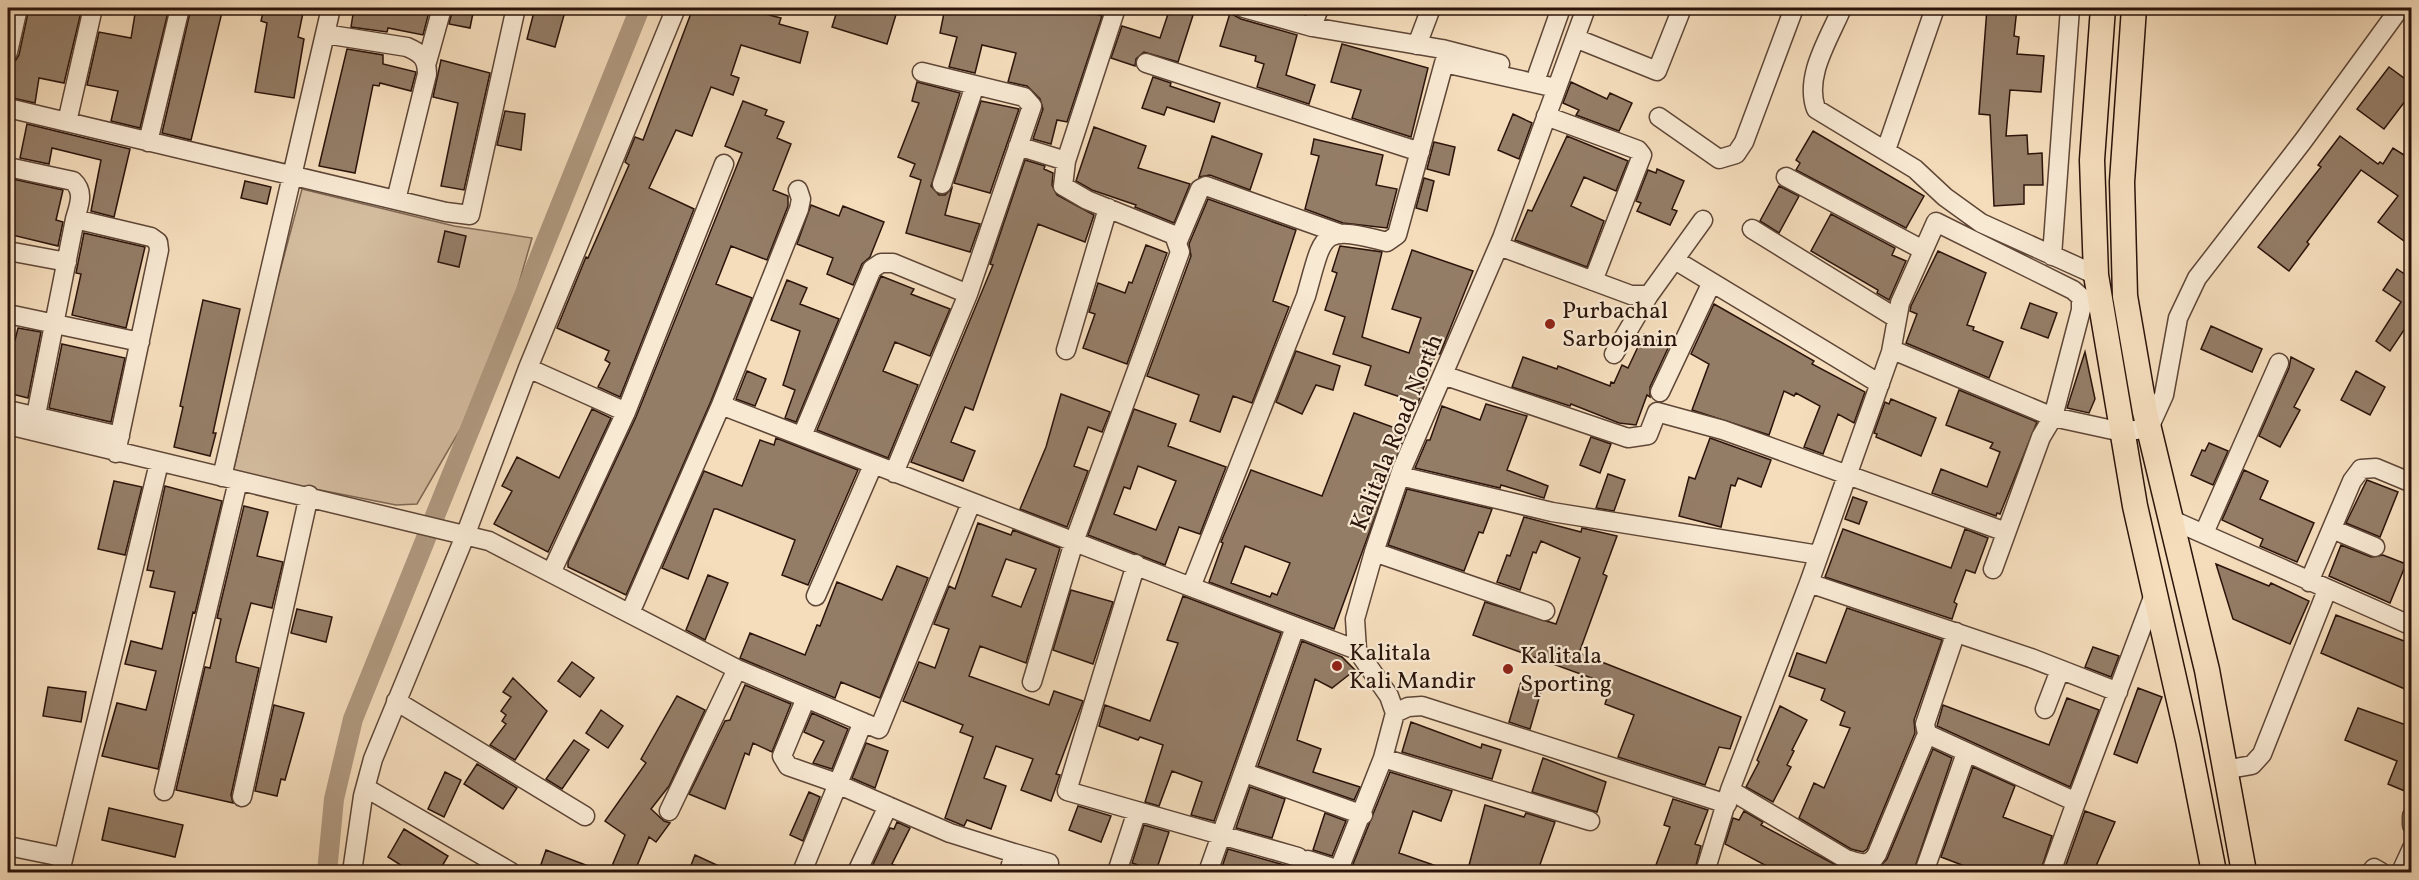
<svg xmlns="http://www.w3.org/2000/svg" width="2419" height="880" font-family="Vollkorn,serif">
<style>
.green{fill:#d3bb9e;stroke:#7f6854;stroke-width:1.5}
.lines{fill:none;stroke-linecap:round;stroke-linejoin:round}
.canal{stroke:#b09980;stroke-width:20}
.building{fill:#947d67;stroke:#2b140b;stroke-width:1.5;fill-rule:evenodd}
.minor-casing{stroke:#5e4637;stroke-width:21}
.major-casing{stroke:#2b140b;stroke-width:27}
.minor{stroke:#f8e9d3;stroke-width:18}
.major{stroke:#f5ddbc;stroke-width:24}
.poi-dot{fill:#8f2418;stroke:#f8e9d3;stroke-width:2}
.labels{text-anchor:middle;stroke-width:4.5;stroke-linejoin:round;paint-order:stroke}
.poi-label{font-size:24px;fill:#2b140b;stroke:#f8e9d3;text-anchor:start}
.street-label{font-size:24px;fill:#2b140b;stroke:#f8e9d3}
</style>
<rect width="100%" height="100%" fill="#f5ddbc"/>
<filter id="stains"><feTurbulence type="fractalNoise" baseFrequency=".00333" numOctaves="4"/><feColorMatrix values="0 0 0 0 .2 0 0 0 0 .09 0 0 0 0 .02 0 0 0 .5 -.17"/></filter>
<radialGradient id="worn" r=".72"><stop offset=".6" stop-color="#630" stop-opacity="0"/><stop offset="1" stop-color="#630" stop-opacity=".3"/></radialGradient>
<!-- green -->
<path class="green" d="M302 189 454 226 532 238 493 373 417 504 396 505 233 473 272 301Z"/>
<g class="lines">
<!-- canal -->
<path class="canal" d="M327 872 334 799 353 719 640 8"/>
</g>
<!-- building -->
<path class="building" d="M29 8H82L64 83 39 78 35 103 8 97V63L16 60 19 55Z
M136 8H169L140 128 111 121 118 91 87 85 99 32 131 38Z
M191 8H223L191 140 162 133Z
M264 8H304L298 37 304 39 294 98 255 92 267 23 261 21Z
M354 8 405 14 406 8H430L423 35 388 28 387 32 351 27Z
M453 8H474L470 28 449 24Z
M535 8H566L555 47 527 39Z
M693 8H742L781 18 779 24 808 32 800 63 741 45 731 75 739 78 733 95 711 87 692 136 676 130 649 188 694 209 620 397 598 387 610 363 605 360 609 351 557 328 586 257 588 258 629 165 625 162 635 137 643 140Z
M838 8H898L887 44 832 27Z
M945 8H1076L1102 16 1067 122 1057 120 1051 144 1033 139 1043 109 1040 99 1027 86 1008 82 1016 53 982 45 975 73 949 67 957 37 940 33Z
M1170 8 1194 12 1178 62 1144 52 1136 59 1135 66 1111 58 1122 26 1160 38Z
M1987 8H2017L2014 36 2019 37 2017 54 2044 56 2041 92 2010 90 2006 136 2027 135 2028 154 2042 153 2043 185H2024V204L1994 206 1990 115 1979 114Z
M1230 13 1241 19 1297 35 1286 75 1315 85 1309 104 1257 87 1264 64 1255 61 1256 56 1220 46Z
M1342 44 1428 68 1411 137 1352 118 1361 90 1331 82Z
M347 49 383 55V64L416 72 411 91 380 83 379 86 373 85 355 173 319 166Z
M441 60 490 73 464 190 441 186 458 103 433 97Z
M2389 67 2412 84V92L2384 129 2357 109Z
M1153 77 1171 83 1170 86 1220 103 1214 122 1167 107 1164 115 1142 108Z
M917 82 960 93 931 186 939 195H945L952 188 945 215 980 224 970 252 906 233 921 180 910 176 915 164 898 157 919 103 912 101Z
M1571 82 1607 99 1610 93 1632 103 1619 131 1576 115 1579 110 1563 103Z
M743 101 767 110 765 115 784 122 777 138 791 144 773 190 788 196V206L767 260 731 246 716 284 752 298 711 401 626 595 568 567V562L636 417 742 153 725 146Z
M981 101 1019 109 990 193 954 183Z
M505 111 525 114 521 150 497 145Z
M1513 114 1532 123 1519 159 1498 150Z
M27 124 130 149 114 217 91 211 101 160 52 148 49 164 20 158Z
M1094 127 1146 146 1138 168 1190 184 1174 223 1135 207 1136 205 1092 190 1076 181Z
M1813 131 1924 196 1906 228 1796 170 1800 163 1796 160Z
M1212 136 1262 154 1250 190 1210 175 1199 177Z
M1567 136 1628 161 1616 191 1584 177 1571 206 1604 221 1587 267 1515 240 1528 210 1532 211Z
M2340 136 2378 164 2380 162 2383 164 2393 148 2412 160V170L2405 179 2409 182 2412 178V230L2404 241 2378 222 2398 196 2361 170 2307 242 2309 244 2289 271 2258 247 2321 167 2318 165Z
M1314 139 1383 155 1376 185 1397 189 1387 228 1343 223 1305 209 1319 156 1311 154Z
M1434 142 1455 147 1449 175 1427 169Z
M1025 160 1045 166 1044 169 1053 173 1052 185 1057 195 1094 215 1085 242 1038 224 973 410 965 407 951 442 975 451 963 481 911 462 993 265 990 264Z
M1657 169 1684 181 1672 209 1677 211 1670 225 1637 211 1641 203 1636 201 1648 170 1656 173Z
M8 178 63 190 56 220 63 222 58 246 8 234Z
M1424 178 1434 181 1427 211 1416 208Z
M245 181 271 187 267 204 241 198Z
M1779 186 1799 196 1779 233 1760 221Z
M1208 199 1296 230 1273 301 1289 307 1252 403 1233 396 1220 432 1190 421 1199 395 1147 376 1191 256 1189 244Z
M811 205 839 216 843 206 884 222 870 257 862 264 853 285 827 274 833 258 797 244Z
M1831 214 1895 248 1892 255 1906 261 1889 300 1877 293 1878 290 1811 251Z
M445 231 466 236 459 267 438 262Z
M84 233 145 247 126 328 72 315 81 274 76 273Z
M1146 245 1167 253 1127 364 1083 348 1095 314 1089 312 1098 283 1125 293 1129 282 1132 283Z
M1340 246 1382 252 1362 337 1409 353 1421 318 1392 309 1412 250 1473 271 1440 354 1436 353 1418 403 1365 385 1371 366 1333 354 1345 317 1325 310 1337 273 1332 271Z
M1938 251 1986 273 1967 325 1974 327 1973 330 2003 342 1989 378 1906 343 1917 314 1910 311 1911 306Z
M2397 269 2412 279V318L2390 351 2376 341 2401 302 2383 290Z
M881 276 914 289 911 294 950 309 930 356 895 342 883 371 918 385 888 458 817 430Z
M787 280 807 288 800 304 839 319 796 422 785 418 795 390 783 385 800 331 771 320Z
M203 300 240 309 213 433H216L210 456 174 447 183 407 180 406Z
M2030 303 2057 313 2048 338 2021 328Z
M1714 304 1814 361 1812 364 1865 392 1854 423 1838 414 1823 454 1804 447 1820 406 1796 393 1794 396 1784 391 1769 435 1692 410 1709 364 1691 354Z
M2211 326 2262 349 2252 372 2201 349Z
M18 328 41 332 28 398 8 393V338L15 340Z
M1644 334 1669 346 1650 387V397L1647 395 1636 425 1619 423 1571 404 1570 406 1512 387 1523 357 1557 369 1558 366 1610 386 1611 382 1614 383 1622 365 1628 368Z
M62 344 125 358 111 422 49 408Z
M1296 351 1340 366 1333 390 1316 385 1302 414 1276 402Z
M2085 352 2095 399 2089 413 2067 408Z
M2291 357 2314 369 2294 407 2300 410 2280 447 2259 436 2289 368Z
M747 371 766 379 755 406 736 399Z
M2356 371 2385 387 2370 415 2341 400Z
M1959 390 2037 422 2000 514 1997 513 1996 516 1932 493 1941 469 1987 487 2000 452 1990 448 1993 443 1946 425Z
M1061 394 1110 412 1102 432 1088 427 1074 466 1088 471 1067 527 1020 509 1046 447Z
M1891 399 1936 418 1921 456 1876 437 1877 434 1874 433 1885 402 1889 404Z
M1486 404 1527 416 1507 470 1548 486 1544 498 1501 485 1500 488 1415 468 1427 440H1430L1442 406 1480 420Z
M592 409 611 418 548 552 494 524 512 491 502 486 517 457 559 478Z
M1134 409 1176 424 1168 446 1226 467 1200 534 1179 527 1165 565 1088 535ZM1138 466 1176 481 1156 530 1114 514 1124 487 1130 489Z
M1354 413 1406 432 1334 629 1209 582 1223 543 1221 542 1251 470 1322 496ZM1245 546 1290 563 1277 595 1272 593 1270 597 1231 583Z
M1591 437 1611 444 1600 473 1580 465Z
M776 438 858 470 808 585 782 575 795 540 717 509H714L688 579 662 568 704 471 742 486 760 440 774 445Z
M1710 438 1771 460 1761 487 1738 478 1735 486 1731 485 1721 527 1679 516 1689 477 1695 479Z
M2209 443 2228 451 2213 485 2191 475 2202 450 2205 451Z
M2244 470 2268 481 2260 499 2314 523 2297 562 2260 546 2263 539 2222 520Z
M1608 474 1625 480 1614 511 1596 508Z
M2367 480 2398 492 2380 537 2346 523Z
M114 481 142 487 125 555 98 549Z
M165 486 222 501 195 613 193 612 158 769 102 756 117 703 146 710 156 671 125 664 131 641 162 649 175 592 150 587 154 571 147 570Z
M1407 489 1492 509 1483 533 1479 532 1464 571 1388 545Z
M1853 497 1867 502 1859 524 1845 519Z
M244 506 268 512 257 556 283 562 272 608 251 603 236 657V662L259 668 231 795 233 803 176 790 205 667 210 668 221 619 217 618Z
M1524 517 1581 532 1582 528 1617 536 1603 574 1607 576 1579 653 1741 717 1730 749 1719 747 1705 785 1618 757 1634 715 1605 704 1611 685 1473 635 1485 602 1556 624 1580 558 1541 541 1536 553 1533 552 1520 590 1497 582 1507 555 1510 556Z
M978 523 1011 535 1013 530 1060 548 1026 663 980 646 969 676 1049 705 1054 691 1083 701 1056 774 1060 775 1051 801 1021 790 1033 759 996 746 984 778 1006 786 991 829 967 820 964 826 945 818 973 737 960 732 963 725 903 701 919 662 935 668 949 629 934 624 949 586 955 589ZM1006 559 1036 569 1021 607 992 596Z
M1843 529 1951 568 1965 529 1988 538 1975 573 1966 570 1954 602 1957 604 1952 619 1825 577Z
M2341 545 2371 557 2383 555 2406 564 2390 603 2329 576Z
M2216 564 2269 586 2271 583 2309 601 2290 644 2233 619Z
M897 566 928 578 880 698 841 682 835 698 740 658 750 633 805 655 817 625 820 626 837 582 882 600Z
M708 575 728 583 705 640 686 630Z
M1071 590 1113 602 1093 664 1053 650Z
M1183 596 1281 633 1214 821 1191 815 1202 782 1172 771 1159 806 1145 802 1163 745 1140 737 1138 740 1099 726 1105 705 1150 721 1178 643 1167 640Z
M1847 608 1942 640 1914 720 1915 733 1867 849 1863 852 1851 849 1799 818 1814 783 1824 788 1850 728 1840 725 1845 712 1821 700 1825 689 1789 676 1797 653 1826 663Z
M297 609 332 617 326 642 291 633Z
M2336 615 2412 644V692L2321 653Z
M1302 641 1342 657 1355 670 1332 688 1315 679 1297 740 1321 749 1313 772 1360 787 1354 800 1258 766Z
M2093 647 2119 656 2111 677 2085 667Z
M572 662 594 678 580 697 558 681Z
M513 678 547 711 515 760 490 745 506 724 502 721 506 715 501 711 511 697 503 692Z
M1521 682 1542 688 1530 729 1509 722Z
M745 685 791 704 772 752 753 743 749 755 745 753 725 809 689 794 725 721 730 720Z
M48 687 86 692 81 722 43 716Z
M2138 688 2162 697 2137 763 2114 754Z
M677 696 705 710 669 786 651 809 664 821 670 823 656 842 649 837 634 873H609L625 835 605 821 646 763 641 759Z
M2067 698 2099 710 2070 787 1937 726 1943 705 2049 745Z
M274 705 304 713 285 780 281 779 277 796 255 791Z
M1780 706 1807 720 1792 750 1794 751 1787 765 1791 767 1773 802 1746 787 1759 762 1757 760Z
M2358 708 2412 727V794L2388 784 2397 761 2345 740Z
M601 710 623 726 608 748 586 733Z
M812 713 848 729 832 769 813 763 824 741 804 732Z
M1411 722 1481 748 1482 744 1501 750 1492 779 1402 752Z
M574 740 589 750 562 789 546 779Z
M866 743 888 751 875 788 852 778Z
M1933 749 1952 758 1913 873H1873L1887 859Z
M1543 758 1606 782 1597 812 1532 792Z
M477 764 517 788 503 809 464 784Z
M1973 767 2015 786 2003 817 2052 836 2040 873H2004L1987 866 1983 873 1941 857Z
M445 772 461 780 444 817 428 809Z
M1390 772 1452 791 1441 821 1413 811 1399 853 1448 870V873H1357L1353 864Z
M1250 787 1285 799 1272 838 1236 828Z
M809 792 820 797 803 841 790 835Z
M1673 799 1708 810 1695 844 1701 846 1694 873H1653L1670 827 1664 825Z
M1485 805 1524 817 1526 813 1555 822 1537 873H1480L1468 869Z
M1078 806 1111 816 1101 842 1069 830Z
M109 808 183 825 175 857 102 840Z
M1744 811 1763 822 1761 825 1851 873H1780L1725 844 1733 818 1739 820Z
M2085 811 2115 822 2093 873H2063Z
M1325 813 1346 821 1332 856 1313 850Z
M897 822 910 828 892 864 911 873H869L890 828 894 829Z
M1144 825 1169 832 1156 871 1132 863Z
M404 829 448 856 438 873H413L388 857Z
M1228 849 1295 868 1301 870V873H1220Z
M546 850 599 870V873H538Z
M695 855 734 873H688Z"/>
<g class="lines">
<defs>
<path id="minor" d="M1244 8 1312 27 1442 49 1500 64
M1842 8C1829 39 1804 76 1816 109L1915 169 1945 197 1981 223 2096 275
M1312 27 1319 8
M325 34 407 47C421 53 427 58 427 74L396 200
M1575 38 1657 71 1682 8
M1417 45 1431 8
M8 52 18 8
M427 62 442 8
M1146 63 1420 152
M922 72 1024 97 1032 106 968 294
M1538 73 1561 8
M8 108 446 212 470 215 515 12
M1546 116 1638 150 1642 155 1593 281
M1659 117 1719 159 1736 154 1744 142 1794 8
M67 122 93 8
M148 142 180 8
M1018 146 1066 161
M1886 150 1935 8
M8 167 73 181C85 192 79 205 75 219L151 237 158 242 159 250 116 453
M1786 177 1923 250
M942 184 975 85
M1752 229 1896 318
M1178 241 1200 189 1206 186 1338 233
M1499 246 1631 295H1649L1703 220
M8 251 67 262
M2052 256 2070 8
M1675 260 1880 384
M8 314 140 342
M1066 350 1108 208
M1891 352 1900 353 2053 417 2122 432 2149 428 2164 395 2178 318 2197 278 2303 141 2400 8
M1614 354 1649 295
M528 368 626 412
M1443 375 1628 438 1648 435 1657 412 1723 430 2006 532
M1660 392 1711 284
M721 405 1191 587
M8 410 120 436
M8 425 489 541 737 669 879 729 971 503
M33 430 75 219
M802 436 872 269 881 263H893L968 294 894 473
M1400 476 1552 512 1819 555
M222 477 331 8
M2170 519 2412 626
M2332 529 2375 547
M2204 533 2279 363
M1374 552 1545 611
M1136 564 1067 791 1298 857
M552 571 626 412 724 164
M2309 582 2352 481 2361 469 2376 468 2412 483
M1809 583 2031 658 2118 692
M816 596 873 465
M630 613 721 405 799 209 801 199 798 190
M1956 632 1925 724 1927 734 2076 802 2051 872
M1357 650 1191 587 1306 296C1324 233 1319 224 1387 242L1397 235 1444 63 1556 88
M1032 682 1074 542 1180 252 1174 235 1087 200 1063 186 1066 161 1116 8
M806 698 782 756 788 766 828 780 950 833 1014 853 1009 872
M396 701 585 816
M2045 709 2060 670
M1395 713 1408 707 1422 706 1727 804
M1383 758 1590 821
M2224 770 2252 765 2262 754 2327 590
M1245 773 1363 815
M366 788 511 872
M1730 790 1846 859C1859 863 1869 868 1877 854L1927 734
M164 791 238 481
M242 797 309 495
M2076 802 2155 592
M669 811 737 669
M2412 816V825
M8 846 62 857
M1014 853 1049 863
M1308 860 1346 872
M60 872 159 463
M352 872 363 796 373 759 465 536 528 368 676 8
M802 872 863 722
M857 872 888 806
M1117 872 1137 811
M1208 872 1295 627
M1338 872 1383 758 1395 713 1389 696 1357 650 1355 619 1374 552 1402 469 1502 238 1586 8
M1705 872 1730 790 1809 583 1891 352 1900 303 1936 222 2073 290 2081 297V310L2053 417 2041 437 1993 569
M1924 872 1966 753
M2371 872 2374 868 2381 872
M2401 872 2412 848"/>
<path id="major" d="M2103 8 2092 160 2096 275 2135 506 2188 740 2214 872
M2134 8 2122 182 2125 296 2145 412 2207 670 2244 872"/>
</defs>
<!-- minor casing -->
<use href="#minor" class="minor-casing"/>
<!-- major casing -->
<use href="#major" class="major-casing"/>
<!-- minor -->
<use href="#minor" class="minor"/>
<!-- major -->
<use href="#major" class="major"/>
</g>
<!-- markers -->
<g class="poi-dot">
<circle cx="1550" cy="324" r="6"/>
<circle cx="1337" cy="666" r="6"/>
<circle cx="1508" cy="669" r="6"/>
</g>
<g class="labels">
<!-- poi labels -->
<g class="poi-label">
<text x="1562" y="318">Purbachal<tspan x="1562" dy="28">Sarbojanin</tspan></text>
<text x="1349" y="660">Kalitala<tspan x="1349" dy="28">Kali Mandir</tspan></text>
<text x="1520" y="663">Kalitala<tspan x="1520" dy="28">Sporting</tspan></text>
</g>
<!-- street labels -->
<g class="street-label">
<text transform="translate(1396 432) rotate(-68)" y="8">Kalitala Road North</text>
</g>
</g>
<!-- margin -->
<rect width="2419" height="880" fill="none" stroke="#f5ddbc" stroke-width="30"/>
<rect x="9" y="9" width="2401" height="862" fill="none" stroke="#2b140b" stroke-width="3"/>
<rect x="15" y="15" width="2389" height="850" fill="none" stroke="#2b140b" stroke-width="1.5"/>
<rect width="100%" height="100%" filter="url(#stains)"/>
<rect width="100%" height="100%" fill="url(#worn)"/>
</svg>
